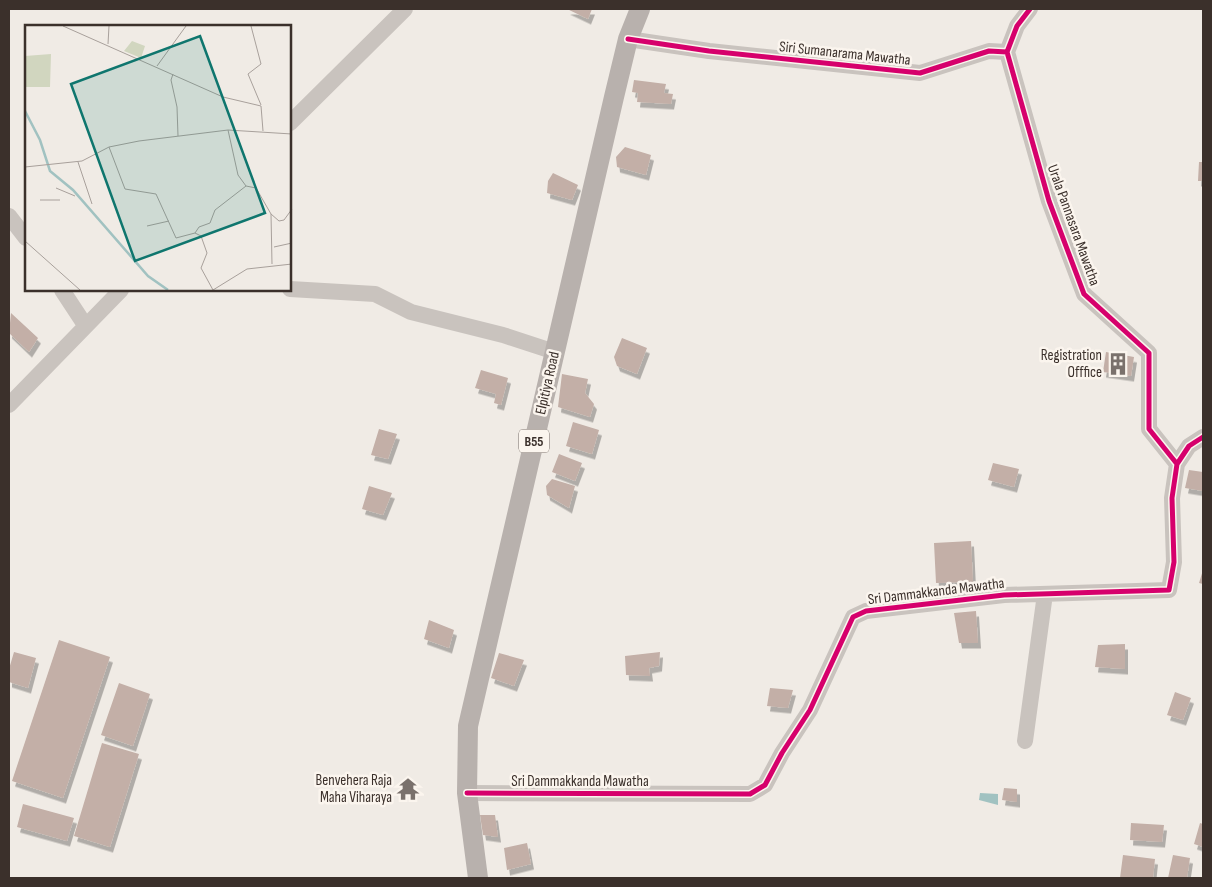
<svg xmlns="http://www.w3.org/2000/svg" width="1212" height="887" font-family="'Sofia Sans Condensed',sans-serif">
<style>
.water{fill:#a1c2c1}
.building{fill:#c3afa7;filter:url(#shadow)}
.lines{fill:none;stroke-linecap:round;stroke-linejoin:round}
.minor{stroke:#c9c3be;stroke-width:16}
.major{stroke:#b8b1ad;stroke-width:20}
.cycleway-casing{stroke:#fbf5ee;stroke-width:8}
.cycleway{stroke:#d6006c;stroke-width:5}
.labels{text-anchor:middle;stroke-width:5;stroke-linejoin:round;paint-order:stroke}
.shield{fill:#fbf5ee;stroke:#756b66;stroke-width:1}
.shield-label{font-size:14px;font-weight:bold;fill:#3b302b}
.street-label{font-size:15px;fill:#3b302b;stroke:#fbf5ee}
.poi-label{font-size:15px;fill:#3b302b;stroke:#fbf5ee;text-anchor:end}
.inset-river{fill:none;stroke:#a1c2c1;stroke-width:2.5}
.inset-road{fill:none;stroke:#a8a09b;stroke-width:1}
.view{fill:#0f766e;fill-opacity:0.15;stroke:#0f766e;stroke-width:2.5}
.inset-edge{fill:none;stroke:#3b302b;stroke-width:2.5}
</style>
<defs>
<filter id="shadow"><feDropShadow dx="3" dy="5.5" stdDeviation="0" flood-color="#0004"/></filter>
</defs>
<rect width="100%" height="100%" fill="#f0ebe5"/>
<!-- water -->
<path class="water" d="M980 793 998 794V805L979 800Z"/>
<!-- building -->
<path class="building" d="M567 9H592L588 19Z
M634 80 666 84 664 93 673 94 671 104 637 102 638 93 632 92Z
M625 147 651 155 646 175 617 167 616 157Z
M1199 162H1203V181H1198Z
M553 173 578 185 572 200 547 193 548 181Z
M11 313 38 338 29 352 9 333Z
M622 338 647 348 637 374 617 366 614 357Z
M1106 352 1134 357 1131 376 1103 372Z
M481 370 508 378 501 405 494 403 496 394 475 388Z
M562 374 588 379 585 393 594 404 590 417 558 407Z
M573 422 599 430 592 454 566 446Z
M379 429 397 434 388 459 371 455Z
M559 454 582 463 575 481 552 472Z
M993 463 1019 469 1014 487 988 480Z
M1189 470 1203 472V491L1185 488Z
M552 479 575 486 569 508 547 495 546 486Z
M369 486 392 493 383 515 362 509Z
M971 541 973 582 936 583 934 543Z
M1203 570V584L1199 583Z
M976 611 978 643H959L954 613Z
M429 620 454 630 449 648 424 639Z
M59 640 110 657 63 798 12 781Z
M1125 644V669L1095 667 1098 645Z
M14 652 36 658 28 688 9 682V669Z
M660 652 659 666 649 668 650 676 626 675 625 656Z
M499 653 524 660 514 686 491 678Z
M119 683 150 694 133 746 101 735Z
M770 688 793 690 788 708 767 706Z
M1175 692 1191 698 1183 720 1167 715Z
M102 743 139 754 110 847 74 836Z
M1004 788 1017 789V802L1002 800Z
M23 804 74 818 67 841 17 827Z
M480 815H495L498 837 483 835Z
M1131 823 1164 825 1162 842 1130 840Z
M1200 823 1203 824V847L1194 844Z
M527 843 531 864 507 870 504 848Z
M1123 855 1155 859 1153 878H1120Z
M1173 855 1190 858 1187 878H1168Z"/>
<g class="lines">
<!-- minor -->
<path class="minor" d="M628 39 709 51 920 73 989 51 1007 52 1017 26 1030 9
M1007 52 1049 201 1084 294 1149 353V429L1177 464
M290 123 405 9
M9 216 26 238
M290 289 375 294 411 312 503 335 555 352
M62 290 85 325
M9 405 121 290
M1025 741 1045 594
M467 793 750 794 765 785 782 753 810 710 853 617 866 611 1004 595 1169 590 1174 562 1172 498 1177 464 1189 446 1203 437"/>
<!-- major -->
<path class="major" d="M478 878 467 793 468 726 614 97 628 39 640 9"/>
<defs>
<path id="cycleway" d="M628 39 709 51 920 73 989 51 1007 52 1017 26 1030 9
M1007 52 1049 201 1084 294 1149 353V429L1177 464
M467 793 750 794 765 785 782 753 810 710 853 617 866 611 1004 595 1169 590 1174 562 1172 498 1177 464 1189 446 1203 437"/>
</defs>
<!-- cycleway casing -->
<use href="#cycleway" class="cycleway-casing"/>
<!-- cycleway -->
<use href="#cycleway" class="cycleway"/>
</g>
<!-- icons -->
<defs>
<symbol id="building-bare" viewBox="-9 -9 18 18"><path d="M-4-6H4V6H1V3H-1V6H-4ZM-2.5-4.3h1.7v1.8h-1.7ZM.8-4.3h1.7v1.8H.8ZM-2.5-1h1.7V.8h-1.7ZM.8-1h1.7V.8H.8Z" fill="#7a716c" stroke="#fbf5ee" stroke-width="2.5" paint-order="stroke"/></symbol>
<symbol id="temple-bare" viewBox="-9 -9 18 18"><path d="M0-6L5-2H3V0L6.5 2.5H4V6H1.5V3h-3V6H-4V2.5H-6.5L-3 0V-2H-5Z" fill="#7a716c" stroke="#fbf5ee" stroke-width="2.5" paint-order="stroke"/></symbol>
</defs>
<g fill-rule="evenodd">
<use href="#building-bare" x="1102" y="348" width="32" height="32"/>
<use href="#temple-bare" x="392" y="773" width="32" height="32"/>
</g>
<g class="labels">
<!-- shield labels -->
<rect class="shield" x="519" y="429.5" width="30" height="23" rx="4"/>
<g class="shield-label">
<text x="534" y="446">B55</text>
</g>
<!-- street labels -->
<g class="street-label">
<text transform="translate(845 53) rotate(6)" y="5">Siri Sumanarama Mawatha</text>
<text transform="translate(1074 225) rotate(70)" y="5">Urala Pannasara Mawatha</text>
<text transform="translate(547 383) rotate(-77)" y="5">Elpitiya Road</text>
<text transform="translate(936 591) rotate(-7)" y="5">Sri Dammakkanda Mawatha</text>
<text x="580" y="786">Sri Dammakkanda Mawatha</text>
</g>
<!-- poi labels -->
<g class="poi-label">
<text x="1102" y="360">Registration<tspan x="1102" dy="17">Offfice</tspan></text>
<text x="392" y="785">Benvehera Raja<tspan x="392" dy="17">Maha Viharaya</tspan></text>
</g>
</g>
<!-- overview -->
<g transform="translate(25 25)">
<rect width="266" height="266" fill="#f0ebe5"/>
<path d="M107 16 120 21 116 33 99 26ZM26 29 25 62H1L0 31Z" fill="#d1d6bf"/>
<path class="inset-river" d="M0 86 15 115 25 146 48 165 123 251 143 265"/>
<path class="inset-road" d="M38 1 198 72 236 81 238 106M226 1 236 39 223 49 236 80M83 19 84 1M132 41 161 1M148 49 146 55 152 82 153 111M203 105 213 150 221 161 231 163 246 189 247 239M84 122 100 164 131 169 151 213 170 208 176 211 182 228 176 243 188 265M53 137 67 179M0 142 57 136 84 122 114 116 203 105 267 109M31 163 50 171M15 175H35M246 189 254 196 259 195 267 184M122 201 144 196M170 208 174 202 185 198 190 185 221 161M0 216 55 265M249 222 267 218M188 265 222 244 267 239"/>
<path class="view" d="M175 11 240 188 110 236 46 59Z"/>
<rect width="266" height="266" class="inset-edge"/>
</g>
<!-- border -->
<rect width="1212" height="887" fill="none" stroke="#3b302b" stroke-width="20"/>
</svg>
